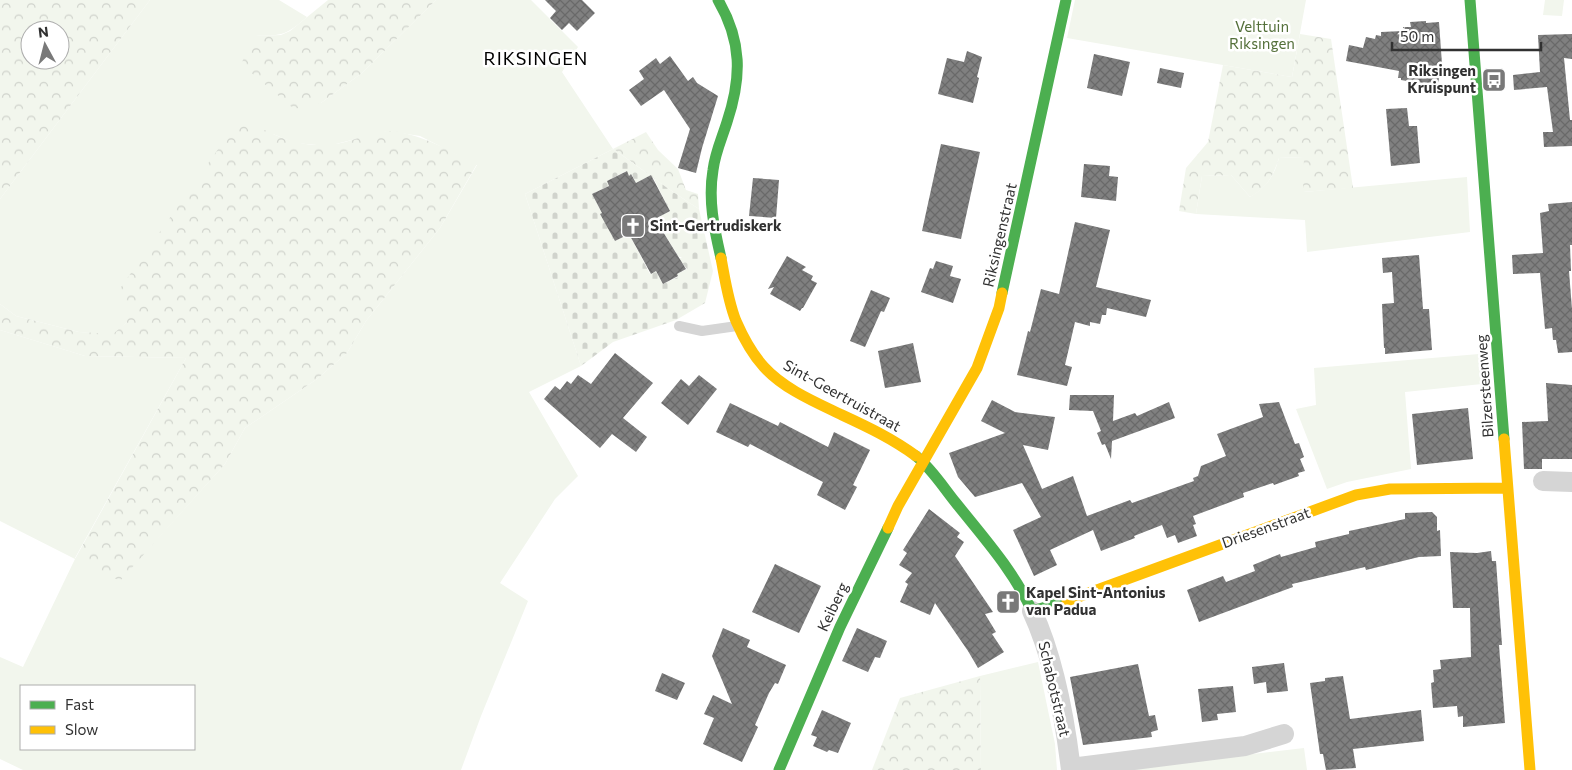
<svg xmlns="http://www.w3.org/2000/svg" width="1572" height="770" font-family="Commissioner,sans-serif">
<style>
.green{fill:#f2f6ed;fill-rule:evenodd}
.forest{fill:url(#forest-crowns);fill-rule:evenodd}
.cemetery{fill:url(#cemetery-stones);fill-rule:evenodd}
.building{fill:url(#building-cross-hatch)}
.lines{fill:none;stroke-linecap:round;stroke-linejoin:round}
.lane{stroke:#d5d5d5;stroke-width:10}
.street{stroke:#d5d5d5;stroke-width:20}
.fast{stroke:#4caf50;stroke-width:11}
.slow{stroke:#ffc107;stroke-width:11}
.labels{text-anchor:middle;stroke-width:5;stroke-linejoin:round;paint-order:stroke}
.park-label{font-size:15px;fill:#54703a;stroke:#fff}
.poi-label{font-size:15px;font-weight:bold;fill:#313131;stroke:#fff;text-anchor:start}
.street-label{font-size:15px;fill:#313131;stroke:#fff}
.quarter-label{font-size:18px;letter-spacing:1px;fill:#000;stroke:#fff}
</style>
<defs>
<pattern id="forest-crowns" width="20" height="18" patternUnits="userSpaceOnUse" patternTransform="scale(1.25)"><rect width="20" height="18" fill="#f2f6ed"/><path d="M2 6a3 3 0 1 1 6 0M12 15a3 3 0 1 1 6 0" fill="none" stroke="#d0d3cc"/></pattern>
<pattern id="cemetery-stones" width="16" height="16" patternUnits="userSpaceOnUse" patternTransform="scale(1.25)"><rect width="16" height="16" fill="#f2f6ed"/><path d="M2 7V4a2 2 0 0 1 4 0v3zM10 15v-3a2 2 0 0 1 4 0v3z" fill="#d0d3cc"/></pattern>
<pattern id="building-cross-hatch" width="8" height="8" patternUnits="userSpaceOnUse" patternTransform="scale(1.25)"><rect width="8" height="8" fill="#808080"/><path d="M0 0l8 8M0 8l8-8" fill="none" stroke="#696969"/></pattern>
</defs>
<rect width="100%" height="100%" fill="#fff"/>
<!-- green -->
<path class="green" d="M150 0H279L307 17C285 36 284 35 255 36L321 103 362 73 436 0H531L578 47 562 72 613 149 525 194 581 366 529 392 578 476 555 499 500 583 528 601 481 716 461 770H23L0 759V657L23 667 75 559 0 521V330L85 356 186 358 75 558 120 580 225 464 245 428 317 379 347 353 366 321 440 228 477 165 420 136 387 131 328 146 295 143 273 134 127 322 113 335 79 332 16 316 0 304V199ZM21 686H194V749H21Z
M1075 0H1306L1292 77 1067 38Z
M1545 0H1564L1562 16 1543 15Z
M1304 157V192L1467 177 1470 232 1307 252 1305 220 1196 214 1202 176 1231 175 1250 197C1267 187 1274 176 1279 158Z
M1479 354 1482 384 1405 392 1411 469 1347 482 1327 489 1296 409 1316 405 1314 368Z
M1038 662 1055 744 1057 770H981L980 676Z
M1304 748 1307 770H1116Z"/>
<!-- forest -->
<path class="forest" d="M0 0H150L0 199ZM30 30H60V60H30Z
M328 0H436L362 73 321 103 294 109 241 64 255 36 281 35 290 31Z
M1300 34 1331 39 1353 188 1303 192 1304 157 1279 158C1273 176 1268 187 1250 197L1231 175 1202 176 1196 214 1179 211 1186 168 1208 142 1223 65 1292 77Z
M240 118C276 136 303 152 345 142 356 139 379 130 389 131 421 133 449 151 477 164L440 228 366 321 347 353 317 379 245 428 225 464 120 581 75 559 186 358 85 356 0 330V304L16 316 79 332 113 334 127 322 119 290Z
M646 132 658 150 678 169 686 190 698 194 699 209C670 191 642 169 613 149Z
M980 676 981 770H872L900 698Z"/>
<!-- cemetery -->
<path class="cemetery" d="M613 149C642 169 670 191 699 209L713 271 705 303 676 320 613 342 581 366 525 194ZM626 171 629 176 632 175 636 183 652 175 670 211 655 219 679 257H682L679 259 687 269 677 274 678 277 663 284 656 271 650 274 629 234 615 241 601 214 602 213 592 194 609 186 607 181Z"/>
<!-- building -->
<path class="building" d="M545 0H582L595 13 577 31 569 23 562 30 550 18 556 11Z
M1426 21V23L1439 22 1442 64 1446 70 1440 74 1438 83 1424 84 1401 80V78H1398L1399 71 1346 61 1349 45 1363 48 1366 37 1375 39 1376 35 1381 36V32L1403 31V27H1411L1410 22Z
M1572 34V59L1564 58 1570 120H1572V146L1544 147 1543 132H1553L1547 87 1514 90 1513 75 1540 72 1538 35Z
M967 51 982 57 977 77 979 78 973 103 938 94 947 58 964 62Z
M1094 54 1130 62 1122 96 1087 88Z
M670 56 688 81 693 77 697 83 718 96 702 148 696 173 678 168 690 129 664 90 641 106 629 90 644 79 639 71 656 58 660 64Z
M1160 68 1184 73 1181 88 1157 83Z
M1407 108 1409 126H1417L1420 163 1391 166 1386 109Z
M941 144 980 152 961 239 922 231Z
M1084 164 1110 166 1109 176 1118 177 1116 201 1081 197Z
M627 171 629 176 631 174 636 183 651 175 670 211 655 219 686 269 677 274 678 276 663 284 656 271 651 274 629 234 615 241 600 214 602 213 592 194 609 186 607 181Z
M753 178 779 180 776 218 749 216Z
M1572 202V245H1570L1571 271H1569L1572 309V352L1558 353 1556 340H1553L1552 328 1545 329 1540 273 1513 274 1512 255 1543 253 1540 213 1549 211 1548 204Z
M1075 222 1110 230 1096 287 1151 300 1146 317 1107 308 1106 315H1102L1100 324 1090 322V326L1075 322 1065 365 1072 367 1067 386 1017 375 1028 331 1030 332 1041 289 1059 294Z
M1419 255 1423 309H1429L1432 350 1385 354V348H1384L1382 304 1394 303 1392 272 1383 273 1382 258Z
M787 256 806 267 802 270 813 276 811 280 817 283 803 308H802L800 311 770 294 774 287 768 289Z
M936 261 953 266 950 276 961 279 953 303 921 292 930 268 933 269Z
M871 290 890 298 884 312 881 311 865 347 850 341Z
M913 343 921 382 885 388 878 351Z
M615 353 653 383 623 418 647 437 636 452 612 434 600 448 544 399 555 386 560 390 567 381 571 384 578 375 591 384Z
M699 375 717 389 688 425 661 403 681 379 689 386Z
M1546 383 1572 385V459H1542V469H1524L1522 422 1548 421Z
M1070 395H1114L1113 421 1135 413 1137 416 1169 402 1175 418 1112 441 1111 459 1105 444 1102 445 1097 433 1101 431 1093 411 1069 410Z
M992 400 1015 412 1055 417 1048 450 1023 445 1042 489 1073 476 1087 516 1130 500 1132 503 1194 481 1193 478 1198 476 1201 466 1226 456 1217 434 1263 417 1259 404 1279 402 1295 444 1299 443 1304 457 1300 459 1305 471 1298 473 1299 476 1274 485 1273 483 1243 493 1244 497 1193 516 1196 524 1193 525 1197 536 1178 543 1175 535 1167 538 1162 525 1134 536 1135 538 1101 551 1093 530 1050 550 1057 565 1034 576 1013 530 1041 517 1022 483 975 497 958 477 949 453 1005 433 981 421Z
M730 403 778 426 780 422 828 447 834 432 870 450 853 485 857 487 845 510 817 495 823 482 750 444 748 447 716 432Z
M1468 408 1473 459 1417 465 1412 414Z
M929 509 960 533 957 537 964 542 955 556 993 612 985 614 996 632 992 634 1004 652 978 668 968 651 935 603 930 615 900 602 908 584 905 582 912 573 899 565 907 553 903 550Z
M1432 512 1437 517V531L1440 530 1441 556 1419 557 1366 570 1365 567 1292 584 1293 587 1199 622 1187 590 1223 576 1226 582 1255 571 1253 565 1280 554 1281 557 1316 547 1315 542 1349 534V531L1405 519V513Z
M1491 551 1492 561H1496L1502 645H1499L1505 723 1463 727V716L1458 717 1457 706 1433 708 1431 683 1434 682 1433 670 1441 669 1440 660 1471 657 1470 608H1453L1450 552 1477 553Z
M775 564 821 586 799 633 752 612Z
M723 628 750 640 747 647 786 665 778 684 775 683 769 693 755 725 758 727 742 762 703 744 714 718 704 714 713 695 732 704 712 656Z
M857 628 887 641 880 658 875 657 868 672 842 661Z
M1284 663 1288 691 1267 693 1266 682 1254 684 1252 667Z
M1138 664 1149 716 1155 715 1158 730 1151 732 1152 737 1083 745 1070 677Z
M662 673 685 683 677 700 655 691Z
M1343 676 1350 719 1421 710 1424 741 1353 749 1356 768 1326 770 1323 754H1320L1310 683 1325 681V678Z
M1233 686 1236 712 1217 714 1218 720 1202 722 1198 689Z
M822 710 851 723 838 753 829 750 827 752 813 746 817 737 811 735Z"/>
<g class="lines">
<!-- lane -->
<path class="lane" d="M679 326 702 331 737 326"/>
<!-- street -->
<path class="street" d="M1543 481 1572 482
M1032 611C1053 656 1065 720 1071 770
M1071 768 1245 746 1284 734"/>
<!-- fast -->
<path class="fast" d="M718 0C742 41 742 77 727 122 722 138 715 153 713 170 708 200 714 228 721 258
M1470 0 1504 439
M1002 293 1066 0
M916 456C932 469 943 487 956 503 984 538 1013 570 1032 611L1067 601
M779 770 840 627 888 528"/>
<!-- slow -->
<path class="slow" d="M721 258C725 279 728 301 736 321 743 337 752 354 764 367 784 389 815 402 842 415 868 427 893 439 916 456
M1504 439 1530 770
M888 528 898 506 977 368 999 308 1002 293
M1067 601 1356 495 1390 489 1507 488"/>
</g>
<!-- icons -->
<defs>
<symbol id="bus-square" viewBox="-11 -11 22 22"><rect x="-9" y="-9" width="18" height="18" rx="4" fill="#797979" stroke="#fff"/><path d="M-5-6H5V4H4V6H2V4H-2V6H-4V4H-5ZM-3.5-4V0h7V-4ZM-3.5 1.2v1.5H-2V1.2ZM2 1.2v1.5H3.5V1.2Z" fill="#fff"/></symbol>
<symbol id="church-square" viewBox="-11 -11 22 22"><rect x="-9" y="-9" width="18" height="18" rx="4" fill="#797979" stroke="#fff"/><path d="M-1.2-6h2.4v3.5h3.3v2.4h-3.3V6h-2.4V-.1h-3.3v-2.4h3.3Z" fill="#fff"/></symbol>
</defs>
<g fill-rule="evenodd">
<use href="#bus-square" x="1480" y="66" width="28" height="28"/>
<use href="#church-square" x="619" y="212" width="28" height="28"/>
<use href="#church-square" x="994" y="588" width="28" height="28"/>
</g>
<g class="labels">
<!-- park labels -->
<g class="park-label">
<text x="1262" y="32">Velttuin<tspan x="1262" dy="17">Riksingen</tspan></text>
</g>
<!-- poi labels -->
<g class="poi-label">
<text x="1476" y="76" text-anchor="end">Riksingen<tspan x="1476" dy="17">Kruispunt</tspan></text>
<text x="650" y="231">Sint-Gertrudiskerk</text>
<text x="1026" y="598">Kapel Sint-Antonius<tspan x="1026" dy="17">van Padua</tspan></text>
</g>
<!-- street labels -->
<g class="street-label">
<text transform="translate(1000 235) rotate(-77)" y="5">Riksingenstraat</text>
<text transform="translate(1485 386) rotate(-94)" y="5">Bilzersteenweg</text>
<text transform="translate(842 396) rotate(29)" y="5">Sint-Geertruistraat</text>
<text transform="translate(1266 528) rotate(-20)" y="5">Driesenstraat</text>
<text transform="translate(833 607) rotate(-65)" y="5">Keiberg</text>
<text transform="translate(1054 689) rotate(77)" y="5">Schabotstraat</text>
</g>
<!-- quarter labels -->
<g class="quarter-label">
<text x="536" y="65">RIKSINGEN</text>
</g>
</g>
<!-- legend -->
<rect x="20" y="685" width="175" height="65" fill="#ffffff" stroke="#adadad"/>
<rect x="30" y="701" width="25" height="8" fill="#4caf50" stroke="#adadad"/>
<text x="65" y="710" font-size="15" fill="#313131">Fast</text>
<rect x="30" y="726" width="25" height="8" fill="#ffc107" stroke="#adadad"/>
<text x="65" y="735" font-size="15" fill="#313131">Slow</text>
<!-- north arrow -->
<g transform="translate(45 45) rotate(353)"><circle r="24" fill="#ffffff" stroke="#adadad"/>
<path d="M0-4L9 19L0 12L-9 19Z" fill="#797979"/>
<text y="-8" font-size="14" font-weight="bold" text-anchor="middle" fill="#313131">N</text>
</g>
<!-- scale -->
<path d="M1392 42v8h149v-8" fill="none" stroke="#313131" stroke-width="2.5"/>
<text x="1400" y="42" font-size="15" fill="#313131" stroke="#ffffff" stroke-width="4" paint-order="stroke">50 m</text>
</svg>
